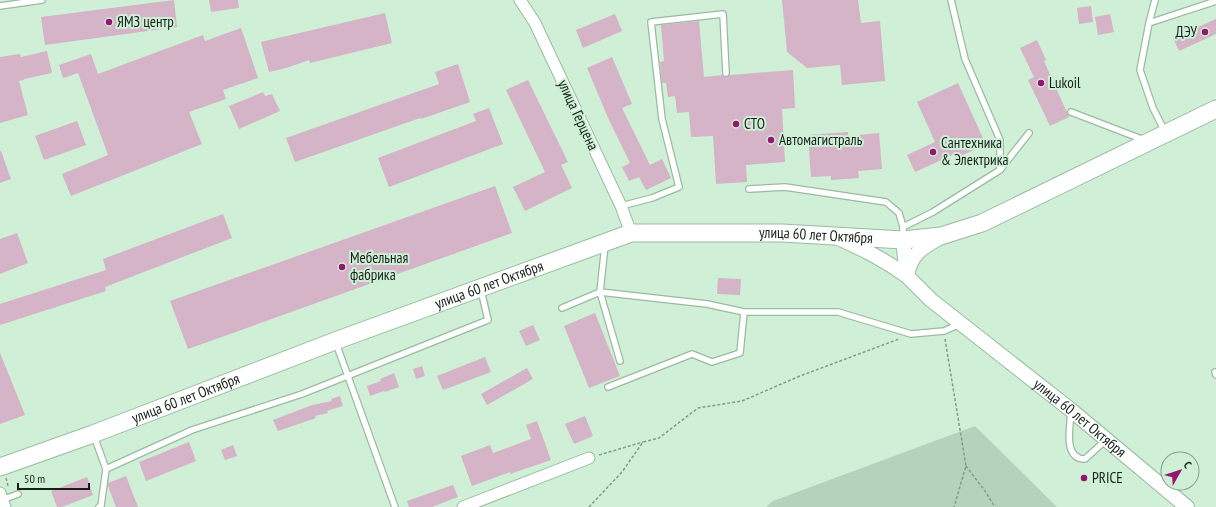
<svg xmlns="http://www.w3.org/2000/svg" width="1216" height="507" font-family="'PT Sans Narrow',sans-serif">
<style>
.green{fill:#b5d2bc}
.building{fill:#d4b4c6}
.lines{fill:none;stroke-linecap:round;stroke-linejoin:round}
.service-casing{stroke:#9abaa1;stroke-width:8}
.minor-casing{stroke:#9abaa1;stroke-width:13}
.tertiary-casing{stroke:#9abaa1;stroke-width:16}
.primary-casing{stroke:#9abaa1;stroke-width:19}
.path{stroke:#839b89;stroke-width:1.5;stroke-dasharray:3 2;stroke-linecap:butt}
.service{stroke:#fff;stroke-width:5.5}
.minor{stroke:#fff;stroke-width:11}
.tertiary{stroke:#fff;stroke-width:14}
.primary{stroke:#fff;stroke-width:17}
.poi-dot{fill:#941670;stroke:#cff0d7;stroke-width:1.5}
.labels{text-anchor:middle;stroke-width:4;stroke-linejoin:round;paint-order:stroke}
.poi-label{font-size:15px;fill:#152118;stroke:#cff0d7;text-anchor:start}
.street-label{font-size:15px;fill:#152118;stroke:#cff0d7}
</style>
<rect width="100%" height="100%" fill="#cff0d7"/>
<!-- green -->
<path class="green" d="M975 426 1057 507H766L773 501Z"/>
<!-- building -->
<path class="building" d="M174 0 177 27 45 45 41 17Z
M209 0H238L239 8 211 12Z
M782 0H858L861 23 880 21 885 81 842 85 840 65 807 68 787 52Z
M1091 6 1093 22 1079 24 1077 8Z
M385 13 392 43 310 63 309 60 286 68 269 72 261 42Z
M615 14 622 31 583 48 576 30Z
M1110 14 1114 32 1098 35 1095 17Z
M1216 19V34L1179 51 1173 38Z
M699 21 704 77 723 75 727 77 730 75 793 70 795 108 782 109 785 162 746 165 747 182 716 184 713 136 691 137 689 112 677 113 675 96 668 97 666 83H662L660 62 664 61 661 25Z
M241 28 258 78 223 90 226 99 189 112 202 144 71 196 62 174 108 155 78 73 63 78 59 65 91 54 98 74 203 35 205 41Z
M1037 40 1046 60 1044 61 1069 117 1050 126 1028 80 1034 77 1020 48Z
M47 51 52 73 24 79V80L19 81 28 115 0 123V57L20 54 21 57Z
M612 57 632 104 622 108 650 165 662 159 671 178 646 190 639 177 629 181 622 167 630 163 609 120 587 68Z
M458 64 470 102 421 119 420 118 295 162 286 138 439 84 435 72Z
M528 80 568 162 561 165 572 188 525 211 513 187 545 172 506 90Z
M958 83 986 145 960 156 959 152 915 172 907 155 935 142 917 102Z
M263 92 265 96 272 94 280 111 239 129 229 106Z
M489 108 503 144 389 187 378 158 476 121 473 114Z
M77 121 86 145 44 160 35 136Z
M848 132V136L879 133 882 169 858 171 859 178 831 180V176L811 177 808 135Z
M0 151H1L11 179 0 183Z
M495 186 512 233 188 349 170 301Z
M223 214 232 238 105 287 106 291 0 325V304L106 270 103 259Z
M17 233 28 263 0 274V239Z
M718 278 741 279 740 295 717 294Z
M595 313 620 376 589 388 564 326Z
M533 325 540 340 526 346 519 331Z
M0 353 25 415 0 424Z
M485 357 491 372 443 390 437 376Z
M422 366 425 376 416 379 413 369Z
M527 368 533 379 487 405 481 394Z
M394 373 399 387 385 392 384 391 370 396 367 386 381 381 380 379Z
M340 396 343 406 327 411 328 413 315 416 316 418 278 431 273 420 312 405 332 401 331 399Z
M585 416 593 436 574 444 565 424Z
M537 421 551 460 510 474V472L472 486 461 456 490 445 493 453 531 439 526 425Z
M189 442 196 461 146 481 139 462Z
M233 445 237 456 225 460 221 450Z
M126 476 138 507H116L108 486V483Z
M87 477 93 495 62 507H57L51 491Z
M453 485 458 497 432 507H409L407 501Z"/>
<g class="lines">
<defs>
<path id="service" d="M951 0 965 59 1000 140V170
M1155 0 1149 23 1140 70 1153 108 1165 132
M0 6 42 0
M1149 23 1216 1
M1071 112 1144 140
M749 189 785 187 886 202 899 213 903 227V238
M621 206 652 198 679 187 662 119 651 22 723 14 726 73
M903 227 933 212 1000 170 1029 133
M605 245 600 292 620 361
M562 308 600 292 707 304 744 312H838L911 334 944 331 960 324
M336 343 395 507
M1215 372 1216 375
M608 387 692 354 712 362 740 353 744 312
M1071 412C1070 427 1063 459 1085 459L1106 440
M94 436 106 469 192 430 302 394 488 320 481 290
M2 500 18 494
M99 507 101 506 106 469"/>
<path id="minor" d="M520 0 535 23 621 206 631 233
M0 493 5 507
M463 507 589 458"/>
<g id="tertiary">
<path d="M838 238C865 250 883 259 907 276 911 253 922 248 941 237"/>
<path id="s1" d="M903 240 907 276 931 300 1071 410 1187 507"/>
</g>
<g id="primary">
<path id="s2" d="M0 467 93 434 335 341 631 233H782L903 240 941 236 982 223 1216 109"/>
</g>
</defs>
<!-- service casing -->
<use href="#service" class="service-casing"/>
<!-- minor casing -->
<use href="#minor" class="minor-casing"/>
<!-- tertiary casing -->
<use href="#tertiary" class="tertiary-casing"/>
<!-- primary casing -->
<use href="#primary" class="primary-casing"/>
<!-- path -->
<path class="path" d="M945 339 966 466 954 507
M599 455 643 442
M966 466 985 491 995 507
M6 478 8 486
M589 507 622 472 643 442 659 438 698 408 742 401 800 376 899 339"/>
<!-- service -->
<use href="#service" class="service"/>
<!-- minor -->
<use href="#minor" class="minor"/>
<!-- tertiary -->
<use href="#tertiary" class="tertiary"/>
<!-- primary -->
<use href="#primary" class="primary"/>
</g>
<!-- markers -->
<g class="poi-dot">
<circle cx="109" cy="22" r="4"/>
<circle cx="1205" cy="32" r="4"/>
<circle cx="1041" cy="83" r="4"/>
<circle cx="736" cy="124" r="4"/>
<circle cx="771" cy="140" r="4"/>
<circle cx="933" cy="152" r="4"/>
<circle cx="342" cy="267" r="4"/>
<circle cx="1084" cy="478" r="4"/>
</g>
<g class="labels">
<!-- poi labels -->
<g class="poi-label">
<text x="117" y="27">ЯМЗ центр</text>
<text x="1197" y="37" text-anchor="end">ДЭУ</text>
<text x="1049" y="88">Lukoil</text>
<text x="744" y="129">СТО</text>
<text x="779" y="145">Автомагистраль</text>
<text x="941" y="148">Сантехника<tspan x="941" dy="17">&amp; Электрика</tspan></text>
<text x="350" y="263">Мебельная<tspan x="350" dy="17">фабрика</tspan></text>
<text x="1092" y="483">PRICE</text>
</g>
<!-- street labels -->
<g class="street-label">
<text transform="translate(578 115) rotate(65)" y="5">улица Герцена</text>
<text dy="5" stroke="none"><textPath href="#s2" startOffset="858">улица 60 лет Октября</textPath></text>
<text dy="5" stroke="none"><textPath href="#s2" startOffset="522">улица 60 лет Октября</textPath></text>
<text dy="5" stroke="none"><textPath href="#s2" startOffset="198">улица 60 лет Октября</textPath></text>
<text dy="5" stroke="none"><textPath href="#s1" startOffset="260">улица 60 лет Октября</textPath></text>
</g>
</g>
<!-- north arrow -->
<g transform="translate(1180 471) rotate(51)"><circle r="19" fill="#cff0d7" stroke="#859d8b"/>
<path d="M0-3L7 15L0 10L-7 15Z" fill="#941670"/>
<text y="-6" font-size="11" font-weight="bold" text-anchor="middle" fill="#152118">С</text>
</g>
<!-- scale -->
<path d="M18 483v6h71v-6" fill="none" stroke="#152118" stroke-width="2"/>
<text x="24" y="483" font-size="12" fill="#152118" stroke="#cff0d7" stroke-width="3" paint-order="stroke">50 m</text>
</svg>
